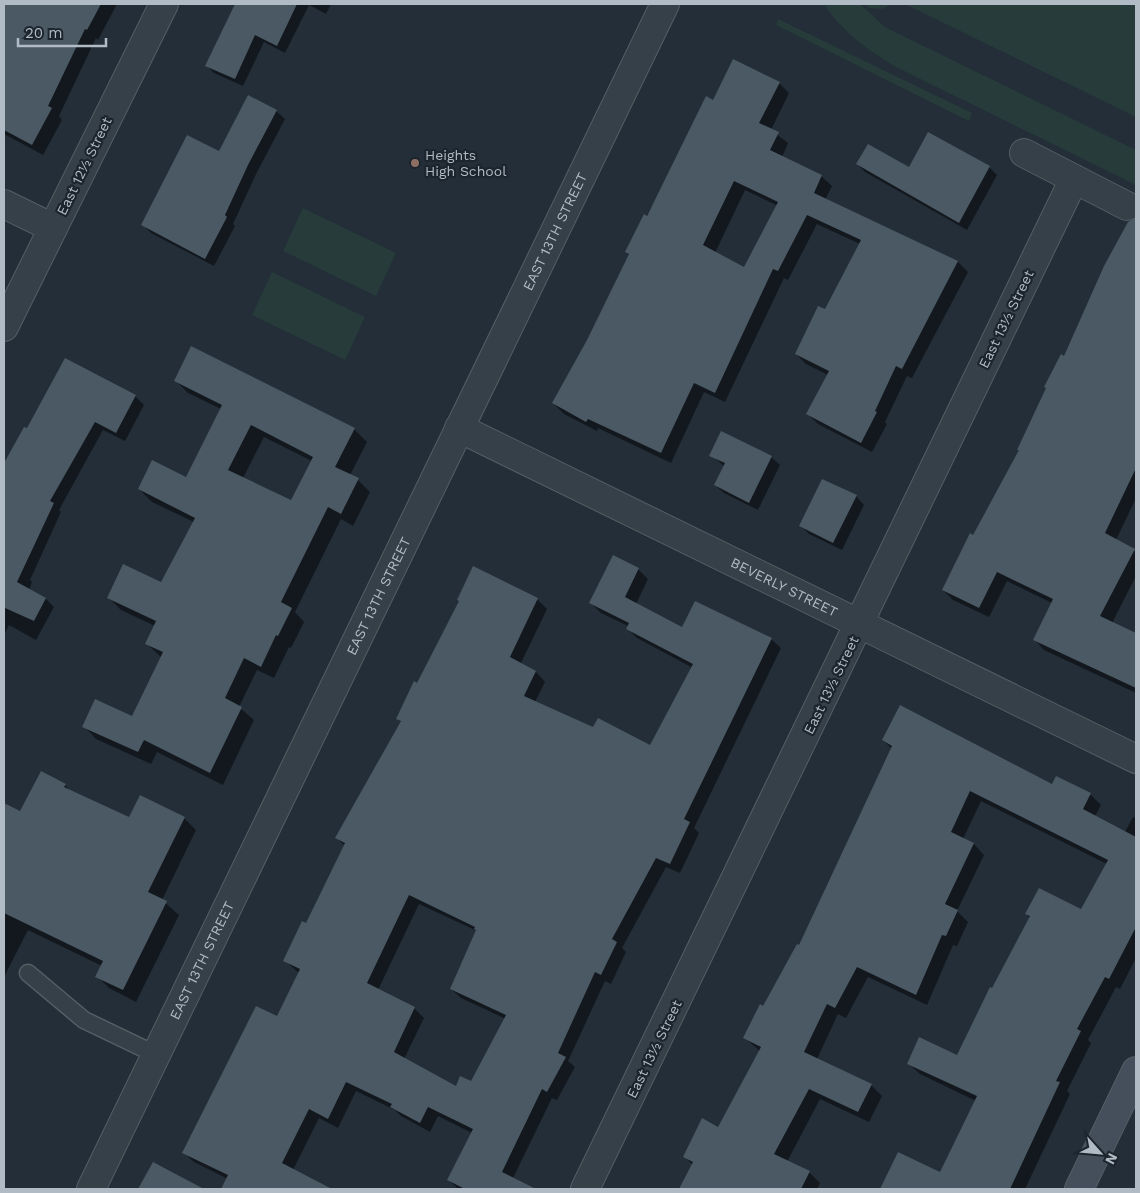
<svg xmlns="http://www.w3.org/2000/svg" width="1140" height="1193" font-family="'Work Sans',sans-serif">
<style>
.green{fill:#263b3a}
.shadow{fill:#0007;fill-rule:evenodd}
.building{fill:#4b5964;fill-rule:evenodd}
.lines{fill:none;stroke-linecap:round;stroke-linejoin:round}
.lane-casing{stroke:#545e66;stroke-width:19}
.street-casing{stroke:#545e66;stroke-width:30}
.secondary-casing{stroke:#545e66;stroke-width:30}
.lane{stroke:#364048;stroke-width:16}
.street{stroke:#364048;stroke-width:28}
.secondary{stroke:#454f5b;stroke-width:28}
.education-dot{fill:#8d6e63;stroke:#1c252d;stroke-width:2}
.labels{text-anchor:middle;stroke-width:4.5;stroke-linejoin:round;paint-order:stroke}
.poi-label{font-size:14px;fill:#b1bbc5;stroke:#1c252d;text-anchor:start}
.street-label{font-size:14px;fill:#b1bbc5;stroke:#1c252d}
</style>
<rect width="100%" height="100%" fill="#232e38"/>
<!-- green -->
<path class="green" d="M824 4H860L885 27 1136 150V185L896 67C869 51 841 31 824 4Z
M865 4H892L882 9 869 8Z
M905 4H1136V117Z
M778 19 972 113 969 121 776 25Z
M303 208 396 253 376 296 283 251Z
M272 272 365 317 345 360 252 315Z"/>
<!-- shadow -->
<path class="shadow" d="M4 4H117L98 40 96 38 59 116 62 120 43 155 4 134Z
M236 4H331L326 14 309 5 285 53 264 42 243 86 214 73 206 65Z
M779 83 789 93 771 130 788 143 782 157 821 176 832 186 825 200 958 262 968 272 912 378 907 376 885 422 887 424 872 452 818 424 808 414 828 375 806 364 796 354 825 311 860 244 817 224 788 280 784 278 725 402 704 392 671 463 598 428 597 431 564 414 553 403 588 340 629 255 626 251 713 101ZM745 190 778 206 745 268 715 253Z
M276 111 285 119 256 174 233 224 235 226 214 266 151 233 143 225 220 153Z
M928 134 989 167 997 175 967 230 865 172 857 164 909 169Z
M1125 230 1136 237V383L1130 395 1129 407 1136 411V498L1116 540 1136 552V576L1112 623 1136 634V693L1044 650 1035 640 1052 603 1007 581 989 617 953 600 943 590 1020 451Z
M175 380 354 429 367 442 350 475 358 480 370 492 353 526 341 519 295 612 304 622 291 648 289 647 274 678 257 670 239 707 254 720 223 785 157 752 151 764 96 739 84 726 132 717 162 658 146 643 155 626 121 610 108 597 161 584 194 522 152 502 139 489 186 478 221 409 188 393ZM264 437 312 461 291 502 243 478Z
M135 396 144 405 125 441 103 430 59 510 61 512 30 580 32 582 29 590 46 599 54 607 36 640 9 625 4 635V484L27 430Z
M711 455 771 457 780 465 758 510 724 493 715 485 724 466Z
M856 496 864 505 842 550 809 534 800 525Z
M638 569 648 579 636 604 683 628 771 639 781 648 694 828 699 833 680 873 666 867 622 948 626 952 611 984 605 981 568 1061 575 1067 557 1100 552 1098 512 1180 518 1187 517 1189H458L449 1180 472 1133 438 1116 430 1132 401 1116 395 1110 356 1091 338 1128 319 1118 293 1170 326 1189H223L228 1179 194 1162 184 1153 278 1018 299 973 284 960 306 925 345 846 337 838 401 722 397 718 417 684 537 599 547 609 521 663 536 672 545 682 535 702 594 728 651 747 693 668 637 638 627 628 628 626 601 613 591 603ZM419 904 477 931 451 989 461 998 506 1019 471 1083 456 1087 404 1059 424 1018 414 1008 378 990Z
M883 740 1090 794 1101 805 1095 816 1125 832 1133 817 1136 818V958L1120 989 1116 987 1088 1040 1091 1043 1067 1091 1070 1094 1025 1189H882L899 1154 940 1173 976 1101 920 1074 909 1064 958 1056 1030 918 1027 914 1082 911 1107 864 981 801 963 839 974 844 984 855 957 911 968 922 957 946 953 945 927 1005 868 977 846 1018 838 1014 817 1059 871 1085 882 1096 869 1122 820 1099 787 1162 809 1172 820 1183 817 1189H681L693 1165 685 1157 719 1128 760 1051 745 1038 800 947 892 749Z
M65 785 70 791 130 819 184 818 196 830 162 900 179 915 136 1002 109 988 97 976 102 966 28 930 4 977V804L20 813Z"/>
<!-- building -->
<path class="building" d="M4 4H101L87 30 85 29 48 106 52 108 32 145 4 130Z
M235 4H297L277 46 255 35 235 79 205 66Z
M733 59 780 82 759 123 779 132 770 150 822 175 814 193 958 261 902 369 896 366 875 411 877 412 861 443 806 414 829 371 795 354 818 306 825 309 861 240 807 215 778 271 773 269 715 393 694 383 661 453 588 419 586 422 552 403 587 340 629 254 625 252 644 214 647 216 706 96 713 100ZM734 181 778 202 744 267 703 245Z
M248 95 277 110 248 165 225 215 227 217 205 259 141 225 187 135 219 151Z
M928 132 990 166 959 223 856 164 868 144 909 167Z
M1136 218V468L1105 533 1135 549 1100 616 1136 633V688L1033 640 1053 599 997 572 979 608 942 590 970 533 973 535 1019 450H1017L1046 388 1044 387 1061 354 1064 356 1104 266 1128 222Z
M191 346 355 428 335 467 359 478 341 514 328 507 281 602 292 608 278 636 276 635 261 667 244 658 225 698 242 707 210 773 144 740 138 752 82 727 95 699 132 716 163 652 145 644 156 621 107 598 123 564 161 582 195 518 138 489 152 460 186 477 222 405 174 381ZM251 425 313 457 291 500 228 470Z
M65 358 136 395 116 433 95 422 50 501 54 503 17 582 46 598 34 621 5 608 4 610V463L24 427 27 428Z
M721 431 772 456 749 503 714 485 725 463 709 456Z
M822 479 857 495 833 543 799 526Z
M613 555 639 568 625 597 682 627 695 601 772 638 684 819 690 822 670 864 656 858 612 939 617 942 601 975 595 972 558 1053 566 1057 547 1092 542 1089 502 1172 536 1189H465L447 1180 473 1129 428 1107 420 1123 390 1107 392 1104 346 1082 328 1119 309 1109 282 1163 332 1189H221L228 1175 182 1153 256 1006 277 1016 300 969 283 961 302 921 306 923 345 843 335 838 401 721 396 719 414 681 417 683 459 601 457 600 473 566 538 598 510 657 536 671 524 696 593 727 598 718 650 745 693 664 626 629 629 623 589 603ZM409 895 475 927 474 929 476 930 450 989 506 1015 471 1081 460 1076 456 1086 394 1052 415 1007 367 983Z
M900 705 1052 784 1056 776 1091 793 1083 809 1136 837V927L1109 979 1105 977 1077 1029 1081 1031 1056 1081 1060 1082 1010 1189H880L898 1152 940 1172 977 1096 907 1064 919 1037 957 1055 990 987 992 988 1030 916 1025 914 1039 888 1081 909 1108 860 970 791 951 832 974 843 945 904 958 910 946 936 942 935 916 995 857 967 835 1008 827 1004 804 1052 872 1084 858 1112 809 1089 774 1154 810 1171 801 1189H679L693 1162 683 1157 702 1118 718 1127 761 1047 743 1038 760 1004 763 1006 797 944 799 945 892 746 882 740Z
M41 771 66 784 64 787 129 817 140 795 185 817 148 892 167 901 123 990 95 977 103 961 4 913V803L20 811Z
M153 1162 204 1189H138Z"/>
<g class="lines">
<defs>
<path id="lane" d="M28 973 84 1020 157 1055"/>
<g id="street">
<path d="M1024 153 1127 206"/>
<path d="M4 204 53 228"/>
<path d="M4 327 164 4"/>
<path id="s1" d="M459 428 1136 759"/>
<path id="s2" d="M91 1189 665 4"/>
<path d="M585 1189 1074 179"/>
</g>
<path id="secondary" d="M1079 1189 1136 1071"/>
</defs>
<!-- lane casing -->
<use href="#lane" class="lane-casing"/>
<!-- street casing -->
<use href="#street" class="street-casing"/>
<!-- secondary casing -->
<use href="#secondary" class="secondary-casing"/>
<!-- lane -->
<use href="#lane" class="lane"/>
<!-- street -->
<use href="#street" class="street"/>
<!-- secondary -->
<use href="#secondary" class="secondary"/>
</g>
<!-- markers -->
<circle class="education-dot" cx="415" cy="163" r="5"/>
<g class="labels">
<!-- poi labels -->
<g class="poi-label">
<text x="425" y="160">Heights<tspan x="425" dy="16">High School</tspan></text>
</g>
<!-- street labels -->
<g class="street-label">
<text transform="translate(84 166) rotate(-64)" y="5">East 12½ Street</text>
<text dy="5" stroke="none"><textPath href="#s2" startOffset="1064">EAST 13TH STREET</textPath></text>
<text transform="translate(1006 319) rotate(-64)" y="5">East 13½ Street</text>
<text dy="5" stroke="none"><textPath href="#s1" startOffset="362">BEVERLY STREET</textPath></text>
<text dy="5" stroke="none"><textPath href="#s2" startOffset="659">EAST 13TH STREET</textPath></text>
<text transform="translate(831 685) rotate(-64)" y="5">East 13½ Street</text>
<text dy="5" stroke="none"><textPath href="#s2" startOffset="254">EAST 13TH STREET</textPath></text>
<text transform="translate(654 1049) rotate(-64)" y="5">East 13½ Street</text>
</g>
</g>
<!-- border -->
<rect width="1140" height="1193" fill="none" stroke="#b1bbc5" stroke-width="10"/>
<!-- north arrow -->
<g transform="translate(1100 1153) rotate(117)" stroke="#1c252d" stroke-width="4" paint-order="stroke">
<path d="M0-4L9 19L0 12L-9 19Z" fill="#b1bbc5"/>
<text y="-8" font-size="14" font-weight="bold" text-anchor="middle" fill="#b1bbc5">N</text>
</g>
<!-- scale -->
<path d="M18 38v8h88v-8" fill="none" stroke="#b1bbc5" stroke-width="2.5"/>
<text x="25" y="38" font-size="15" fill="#b1bbc5" stroke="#1c252d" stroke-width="4" paint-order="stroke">20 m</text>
</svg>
